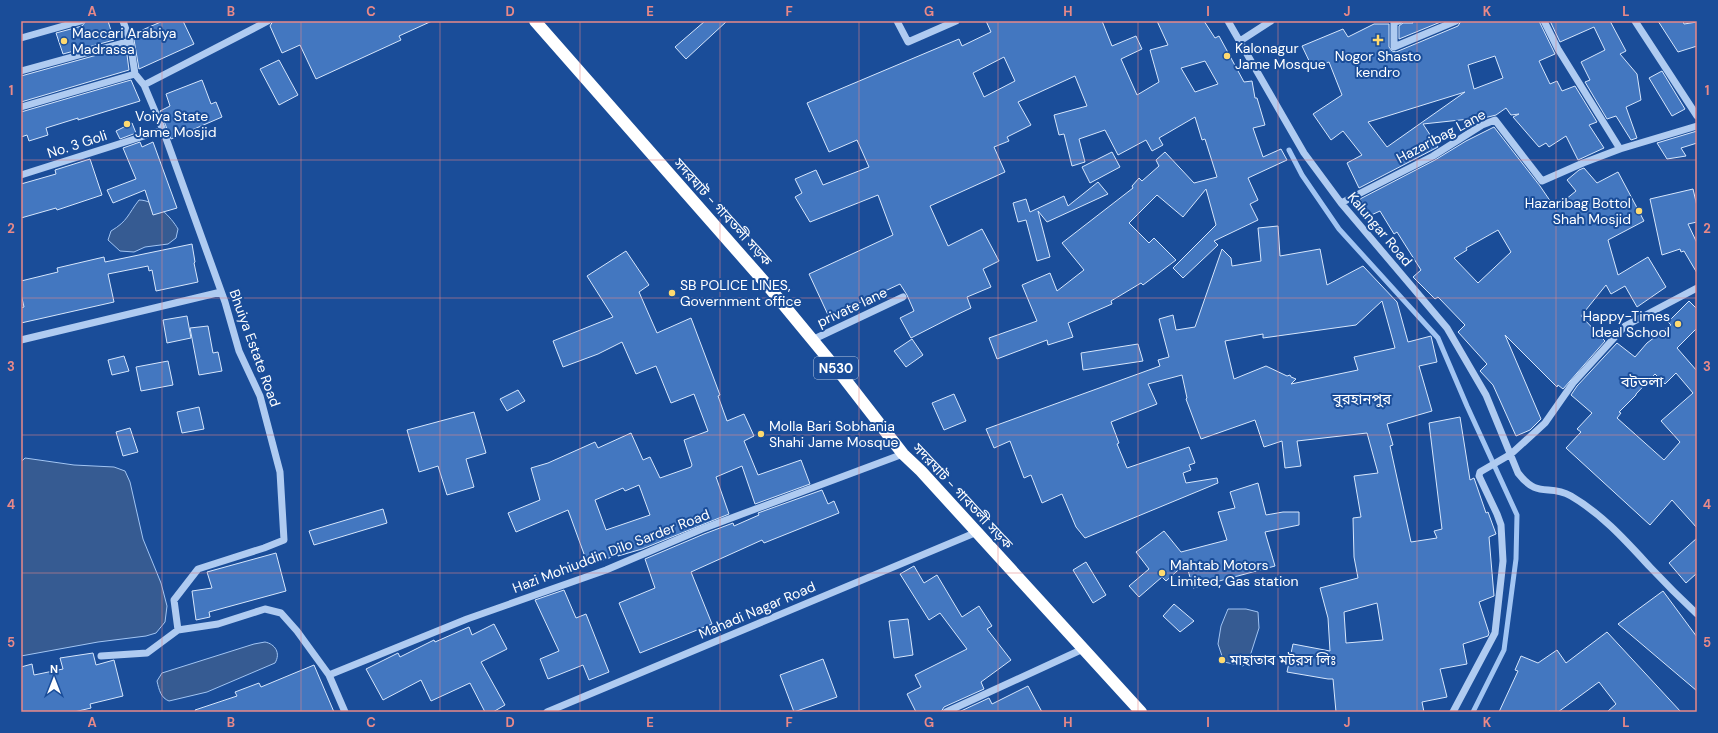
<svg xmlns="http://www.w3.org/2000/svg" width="1718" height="733" font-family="'DM Sans','Noto Sans Bengali',sans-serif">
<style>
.water{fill:#365b92;stroke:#a2c5f3}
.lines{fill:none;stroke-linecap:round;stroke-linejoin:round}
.stream{stroke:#a2c5f3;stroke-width:5}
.building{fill:#4377c0;stroke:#d6e6fc;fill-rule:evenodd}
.minor{stroke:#afcbf1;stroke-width:7}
.highway{stroke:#fff;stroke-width:12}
.grid{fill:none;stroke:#e88989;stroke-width:1;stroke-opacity:0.55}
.poi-dot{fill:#ffda6f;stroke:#1a4d99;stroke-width:1.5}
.labels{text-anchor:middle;stroke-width:4;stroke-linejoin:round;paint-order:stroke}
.shield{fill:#1a4d99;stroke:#bacae0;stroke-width:1}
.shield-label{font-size:13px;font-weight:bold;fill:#fff}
.poi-label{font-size:14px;fill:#fff;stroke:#1a4d99;text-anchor:start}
.street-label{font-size:14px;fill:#fff;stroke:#1a4d99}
.neighbourhood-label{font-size:15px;fill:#fff;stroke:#1a4d99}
.neatline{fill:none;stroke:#e88989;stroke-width:1.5}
.grid-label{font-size:13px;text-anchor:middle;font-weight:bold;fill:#e88989}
</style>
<rect width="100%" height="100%" fill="#1a4d99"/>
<!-- water -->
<path class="water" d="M139 200C155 200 171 217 178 229L176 238 168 244 145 247 134 252 120 251 108 240 111 231C128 221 128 214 139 200Z
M25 458 74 465 114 467 125 471 130 482 143 539 161 583 167 606 165 622 156 633 146 636 98 642 21 656V462Z
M1228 609H1246L1258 612 1259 628 1251 653 1243 666 1224 662 1218 644 1221 626Z
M265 642C275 644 281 653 275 663L207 692 169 701C161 698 159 690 157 681L162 673 254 644Z"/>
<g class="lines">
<!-- stream -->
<path class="stream" d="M1289 150 1302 175 1339 229 1438 338 1467 406 1517 515 1516 559 1504 650 1473 712"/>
</g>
<!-- building -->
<path class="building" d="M86 21H108L114 40 63 54 56 33 82 26Z
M163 21H183L194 44 139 69 133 34Z
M273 21H432L399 36 401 40 316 79 300 45 282 53 270 26Z
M705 21H727L686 59 675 47Z
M986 21H1102L1112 46 1136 36 1142 49 1121 59 1137 95 1159 82 1150 50 1168 45 1157 21H1204L1215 38 1219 36 1244 82 1252 81 1255 98H1257L1265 125 1253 128 1263 157 1281 149 1287 160 1248 178 1258 200 1250 204 1258 220 1214 241 1218 245 1183 278 1173 268 1216 225 1206 189 1183 217 1157 195 1129 223 1149 243 1154 238 1176 260 1143 285 1141 283 1111 301 1112 304 1068 323 1073 337 1048 345 1047 340 997 359 989 338 1037 321 1022 285 1050 273 1057 291 1084 270 1062 243 1133 188 1132 186 1139 178 1142 181 1159 166 1156 160 1165 152 1194 183 1217 177 1205 139 1202 140 1195 117 1159 138 1163 145 1152 151 1146 140 1118 155 1105 130 1079 139 1085 162 1072 166 1064 134 1059 135 1054 115 1087 106 1075 76 1018 102 1031 125 1007 137 1009 141 994 147 1005 172 930 206 948 246 982 229 999 261 983 269 991 287 967 297 971 308 952 317 911 338 900 318 914 311 907 295 900 284 829 317 809 274 893 235 878 195 810 222 795 197 802 193 795 179 816 170 823 185 869 167 857 140 829 152 807 103 959 39 962 46 991 32ZM1004 57 1015 81 984 97 973 73ZM1205 61 1218 84 1195 92 1181 68Z
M1412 21H1443L1399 39V26L1403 23H1413Z
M1461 21H1539L1555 54 1539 61 1550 84 1557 81 1562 91 1575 86 1597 122 1589 125 1604 148 1578 160 1566 136 1549 147 1546 143 1539 147 1513 117 1519 114 1511 115 1506 108 1496 115 1488 117 1423 124 1438 147 1359 188 1347 163 1362 155 1343 131 1331 140 1313 114 1342 95 1329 62 1313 69 1302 46 1343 29 1348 37 1374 24H1389V47L1392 51 1396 52 1458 26ZM1495 56 1503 78 1474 89 1468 65ZM1465 92 1387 147 1368 122Z
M1550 21H1610L1626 51 1620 54 1637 74 1641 100 1626 107 1637 138 1631 140 1616 116 1607 119 1585 82 1590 80 1581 62 1605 50 1594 27 1560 42Z
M1658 21H1683L1684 24 1697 22V46L1678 52Z
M126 47 129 70 21 102V76Z
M279 60 298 95 279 105 260 69Z
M1662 71 1685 109 1672 116 1649 78Z
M131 80 140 101 78 120V118L46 128 48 135 29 141 27 135 21 137V112Z
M202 80 211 104 216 102 222 117 171 139 160 111 170 106 166 94Z
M132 123 136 133 120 139 116 131Z
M1494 127 1540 186 1555 208 1576 191 1567 180 1579 170 1584 168 1597 183 1618 172 1644 221 1608 240 1618 275 1648 257 1666 287 1637 307 1625 286 1611 294 1606 285 1581 316 1605 341 1563 389 1558 385 1557 387 1505 335 1541 419 1530 430 1516 436 1493 385 1480 371 1487 364 1458 332 1465 325 1438 297 1435 299 1413 277 1421 270 1397 232 1394 234 1380 211 1369 216 1360 199 1435 160 1466 141ZM1498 230 1511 252 1478 283 1454 258 1467 250 1466 248Z
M1697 131V143L1681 148 1686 156 1667 159 1657 143Z
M140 142 142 147 153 142 177 208 153 215 145 190 113 203 107 190 136 179 123 148Z
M1112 152 1120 167 1090 183 1082 167Z
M90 159 102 195 57 210 56 208 21 218V184L56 174 55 170Z
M1098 182 1108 194 1047 222 1038 211 1050 257 1037 261 1026 220 1018 222 1013 203 1026 199 1030 212 1064 196 1068 206Z
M1693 189 1697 206V222L1688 224 1697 243V273L1684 251 1681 252 1680 249 1662 255 1650 199Z
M1278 226 1280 256 1320 249 1327 285 1363 266 1397 302 1408 342 1431 336 1437 362 1419 366 1432 411 1387 424 1393 445 1390 446 1411 542 1437 538 1434 531 1442 529 1429 423 1460 417 1470 480 1474 478 1486 513 1488 512 1496 534 1489 537 1494 596 1479 602 1489 633 1488 636 1463 644 1467 664 1440 669 1447 697 1422 702 1424 712H1336L1333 679H1328L1287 672 1293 644 1330 651 1328 618 1320 588 1358 578 1354 557 1353 518 1361 517 1354 476 1378 473 1367 433 1297 441 1301 466 1285 468 1282 441 1264 447 1255 420 1201 439 1186 399 1187 398 1182 375 1148 384 1157 404 1111 422 1119 443 1117 444 1127 468 1189 447 1195 463 1189 465 1191 470 1183 473 1186 483 1217 478 1218 483 1085 538 1076 527 1062 494 1042 503 1031 475 1024 478 1010 441 994 448 986 429 1160 366 1158 360 1169 357 1159 319 1173 315 1176 330 1195 327 1222 249 1231 258 1232 266 1261 261 1258 228ZM1382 301 1395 348 1354 357 1358 370 1291 384 1296 379 1291 377 1290 375 1287 376 1266 366 1234 379 1225 341 1263 334V338L1356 325ZM1377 603 1383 640 1346 643 1344 612Z
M192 244 195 262 194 263 198 282 156 291 152 270 149 271 148 266 108 274 114 302 21 323V308L24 307 21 294V281L58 272 57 268 104 257 105 262Z
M626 251 649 285 639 292 657 333 691 318 720 395 718 396 727 421 744 414 754 436 744 441 758 475 801 460 810 484 755 504 742 466 716 477 729 514 642 549 618 556V555L588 565 568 510 516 532 508 513 540 500 531 468 548 463 595 442 598 448 631 433 643 460 650 457 660 478 691 467 692 465 684 440 708 431 694 394 671 403 656 366 636 374 622 342 598 354 563 367 553 341 613 317 587 276ZM639 485 650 515 606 530 595 500 623 488 625 491Z
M1689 301 1697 309V328L1677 348 1697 371V528L1672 500 1650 525 1566 448 1581 432 1577 429 1592 413 1571 395 1577 386 1617 343 1635 357 1647 343 1671 325 1668 322ZM1676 373 1693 393 1661 421 1680 442 1664 460 1617 418 1621 413 1619 412 1636 395V394L1655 374 1665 384Z
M187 316 191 338 167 343 163 320Z
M208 326 213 353 218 352 222 371 199 375 190 328Z
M912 339 923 355 906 367 894 351Z
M1138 344 1143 361 1083 370 1081 353Z
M124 356 129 371 112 375 108 360Z
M168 361 173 385 141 391 136 367Z
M518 390 525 401 507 411 500 399Z
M954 394 966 421 944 430 932 403Z
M199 407 204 429 182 433 177 412Z
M474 412 486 453 466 459 474 487 447 495 438 466 419 472 407 430Z
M130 428 138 452 123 456 116 432Z
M1258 483 1266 515 1283 512H1299V525L1265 532 1275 566 1193 588 1186 563 1166 581 1162 577 1139 597 1129 586 1149 569 1136 552 1164 531 1181 552 1227 540 1218 512 1235 508 1230 492Z
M822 490 828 504 834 501 839 513 764 543 762 540 691 572 712 624 640 653 619 603 655 588 645 559 704 534 733 523 734 526 759 515 758 513Z
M383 509 387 523 314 545 309 531Z
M1697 538V573L1686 583 1669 563Z
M276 553 286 591 209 612 210 617 196 620 192 591 212 588 207 572Z
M1086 562 1106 595 1093 603 1073 570Z
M914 566 924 583 937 575 962 617 979 606 992 626 987 629 1011 660 981 682 984 689 944 707 941 712H916L907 694 921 687 915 675 967 649 940 613 929 620 900 574Z
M564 590 576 618 586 614 609 672 589 680 583 665 548 679 540 659 559 651 535 600Z
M1663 591 1697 637V691L1618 624Z
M1174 604 1194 621 1180 632 1163 616Z
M908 619 913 655 894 658 889 621Z
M494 624 507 649 481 662 505 705 493 712H485L470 683 431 701 421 680 383 700 366 669 398 653 400 657 434 640 435 642 469 627 472 635Z
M1607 632 1681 712H1607L1616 704 1599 682 1558 712H1499L1518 671 1515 670 1521 656 1538 663 1557 650 1566 663Z
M93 653 96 665 114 660 123 696 90 704 91 708 74 712H21V667L32 664 34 675 63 669 60 658Z
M823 659 837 697 794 712 780 675Z
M314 665 334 712H196L195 710 237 696 235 692 259 683 261 687Z
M1028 686 1042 712H962L961 711 989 698 992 704Z"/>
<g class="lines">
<!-- minor -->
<path class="minor" d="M123 21 130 41 135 74 144 85 163 130 225 302 239 351 260 396 280 472 284 540 264 548 198 569 174 600 178 630
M897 21 908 42 956 21
M1228 21 1304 153 1341 203 1447 328 1486 395 1518 473C1539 500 1548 483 1571 496 1602 514 1626 541 1650 567 1665 583 1681 599 1697 614
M1399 21 1394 22V47L1456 21
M1544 21 1558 49 1620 149
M1635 21 1697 116
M21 38 81 21
M1240 41 1271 21
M21 71 130 41
M144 85 268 21
M21 107 135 74
M21 175 163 130
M1341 203 1433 156 1482 125 1495 120 1542 181 1583 163 1620 149 1697 126
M21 340 221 292
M812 340 903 297
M101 656 147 653 178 630 218 624 265 609 281 613 297 631 329 675 345 712
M329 675 467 619 606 570 702 529 903 454
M547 712 977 532
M946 712 1083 649
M1453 712 1495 633 1503 561 1501 525 1497 514 1479 476 1480 472 1511 454 1545 423 1573 383 1625 326 1697 288"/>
<!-- highway -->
<path class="highway" d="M535 21 768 286 844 378 903 454 921 471 1141 712"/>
</g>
<!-- grid -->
<path class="grid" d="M162 21V712M301 21V712M440 21V712M580 21V712M720 21V712M859 21V712M998 21V712M1138 21V712M1278 21V712M1417 21V712M1556 21V712M21 160H1697M21 298H1697M21 435H1697M21 573H1697"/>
<!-- markers -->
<g class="poi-dot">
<path d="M1376 34h4v4h4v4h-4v4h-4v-4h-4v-4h4z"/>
<circle cx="64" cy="41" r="4"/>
<circle cx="1227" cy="56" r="4"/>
<circle cx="127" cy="124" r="4"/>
<circle cx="1639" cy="211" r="4"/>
<circle cx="672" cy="293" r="4"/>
<circle cx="1678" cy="324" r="4"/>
<circle cx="761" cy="434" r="4"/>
<circle cx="1162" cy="573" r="4"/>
<circle cx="1222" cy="660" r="4"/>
</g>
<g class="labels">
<!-- shield labels -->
<rect class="shield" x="814" y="357" width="44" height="22" rx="3"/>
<g class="shield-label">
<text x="836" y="373">N530</text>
</g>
<!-- poi labels -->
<g class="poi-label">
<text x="72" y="38">Maccari Arabiya<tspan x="72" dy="16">Madrassa</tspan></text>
<text x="1235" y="53">Kalonagur<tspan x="1235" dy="16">Jame Mosque</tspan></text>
<text x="1378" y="61" text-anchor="middle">Nogor Shasto<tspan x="1378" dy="16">kendro</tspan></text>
<text x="135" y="121">Voiya State<tspan x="135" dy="16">Jame Mosjid</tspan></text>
<text x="1631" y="208" text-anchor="end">Hazaribag Bottol<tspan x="1631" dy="16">Shah Mosjid</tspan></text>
<text x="680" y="290">SB POLICE LINES,<tspan x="680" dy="16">Government office</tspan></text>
<text x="1670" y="321" text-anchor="end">Happy-Times<tspan x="1670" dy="16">Ideal School</tspan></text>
<text x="769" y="431">Molla Bari Sobhania<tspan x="769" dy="16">Shahi Jame Mosque</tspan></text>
<text x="1170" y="570">Mahtab Motors<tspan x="1170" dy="16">Limited, Gas station</tspan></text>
<text x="1230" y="665">মাহাতাব মটরস লিঃ</text>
</g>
<!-- street labels -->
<g class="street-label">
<text transform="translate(1441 136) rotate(-28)" y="5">Hazaribag Lane</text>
<text transform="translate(77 144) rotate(-18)" y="5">No. 3 Goli</text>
<text transform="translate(723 212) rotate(48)" y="5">সদরঘাট - গাবতলী সড়ক</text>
<text transform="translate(1380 229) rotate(50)" y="5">Kalungar Road</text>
<text transform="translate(852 307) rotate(-25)" y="5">private lane</text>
<text transform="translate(255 348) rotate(70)" y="5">Bhuiya Estate Road</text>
<text transform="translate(963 496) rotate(47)" y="5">সদরঘাট - গাবতলী সড়ক</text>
<text transform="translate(611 551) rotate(-21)" y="5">Hazi Mohiuddin Dilo Sarder Road</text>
<text transform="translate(757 610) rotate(-23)" y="5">Mahadi Nagar Road</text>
</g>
<!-- neighbourhood labels -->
<g class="neighbourhood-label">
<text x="1642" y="387">বটতলা</text>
<text x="1362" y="404">বুরহানপুর</text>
</g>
</g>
<!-- border -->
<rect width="1718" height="733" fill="none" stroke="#1a4d99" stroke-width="44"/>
<!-- north arrow -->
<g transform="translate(54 679)" stroke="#1a4d99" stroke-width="3" paint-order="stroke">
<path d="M0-3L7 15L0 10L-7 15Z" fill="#ffffff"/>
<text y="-6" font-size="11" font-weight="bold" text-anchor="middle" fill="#ffffff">N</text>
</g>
<rect x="22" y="22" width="1674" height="689" class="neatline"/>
<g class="grid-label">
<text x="92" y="16">A</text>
<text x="231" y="16">B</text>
<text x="371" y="16">C</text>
<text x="510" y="16">D</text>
<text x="650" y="16">E</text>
<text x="789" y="16">F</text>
<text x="929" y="16">G</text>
<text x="1068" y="16">H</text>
<text x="1208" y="16">I</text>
<text x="1347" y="16">J</text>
<text x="1487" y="16">K</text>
<text x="1626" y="16">L</text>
<text x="11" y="95">1</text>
<text x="1707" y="95">1</text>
<text x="11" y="233">2</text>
<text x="1707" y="233">2</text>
<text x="11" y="371">3</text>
<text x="1707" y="371">3</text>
<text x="11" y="509">4</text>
<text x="1707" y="509">4</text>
<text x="11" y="647">5</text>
<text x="1707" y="647">5</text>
<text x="92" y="727">A</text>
<text x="231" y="727">B</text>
<text x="371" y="727">C</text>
<text x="510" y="727">D</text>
<text x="650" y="727">E</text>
<text x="789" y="727">F</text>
<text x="929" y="727">G</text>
<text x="1068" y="727">H</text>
<text x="1208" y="727">I</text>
<text x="1347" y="727">J</text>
<text x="1487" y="727">K</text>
<text x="1626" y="727">L</text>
</g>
</svg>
